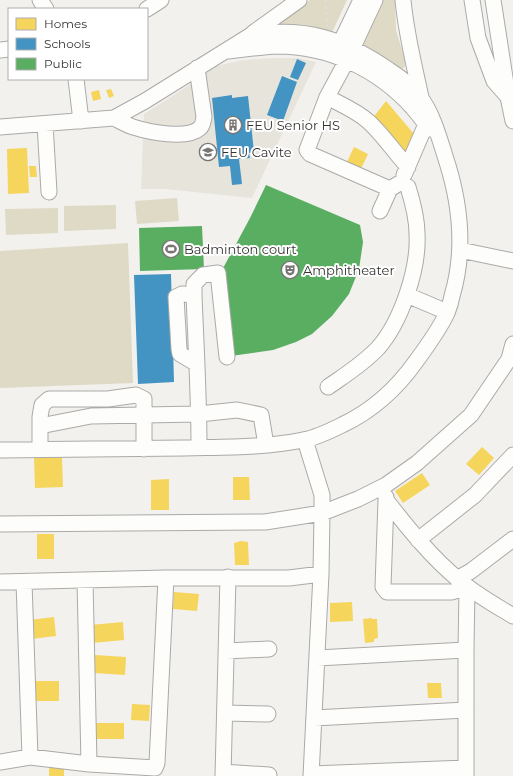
<svg xmlns="http://www.w3.org/2000/svg" width="513" height="776" font-family="Montserrat,sans-serif">
<style>
.built{fill:#e6e4db}
.green{fill:#dfdac5}
.homes{fill:#f6d55c}
.schools{fill:#4393c3}
.public{fill:#5aae61}
.lines{fill:none;stroke-linecap:round;stroke-linejoin:round}
.minor-casing{stroke:#abaaa8;stroke-width:17}
.path{stroke:#dddddb;stroke-width:2;stroke-dasharray:3 3;stroke-linecap:butt}
.minor{stroke:#fdfdfc;stroke-width:15}
.labels{text-anchor:middle;stroke-width:4;stroke-linejoin:round;paint-order:stroke}
.poi-label{font-size:13px;fill:#353432;stroke:#fff;text-anchor:start}
</style>
<rect width="100%" height="100%" fill="#f2f1ee"/>
<!-- built -->
<path class="built" d="M273 58H298L316 62 252 198 165 189H141L144 114 191 84 216 66 243 60Z"/>
<!-- green -->
<path class="green" d="M310 0H347L331 35 283 28 281 24 283 19Z
M378 0H395L396 30 405 60V67L398 70 387 64 358 41Z
M177 198 179 221 137 224 135 201Z
M116 205V229L64 231V206Z
M58 208V233L6 235 5 209Z
M128 243 133 383 0 388V251Z"/>
<!-- homes -->
<path class="homes" d="M111 89 114 96 109 98 106 90Z
M99 90 101 99 93 101 91 92Z
M386 101 414 134 404 156 372 119Z
M354 147 368 154 360 171 346 164Z
M27 148 29 193 8 194 7 149Z
M29 166H36L37 177H30Z
M482 447 494 458 479 475 466 464Z
M62 457 63 487 35 488 34 458Z
M422 473 430 485 403 503 395 491Z
M233 477H249L250 500H233Z
M169 479V510H151V480Z
M37 534H54V559H37Z
M241 541 248 542 249 565H235L234 543Z
M174 592 199 594 197 611 173 609Z
M352 602 353 621 330 622V603Z
M54 617 56 636 31 639 29 620Z
M372 618V619H377L378 638 374 639V642L365 643 363 619Z
M123 622 124 640 92 643 90 625Z
M95 655 126 657 125 675 94 673Z
M34 681H59V701H34Z
M427 683H441L442 698H428Z
M132 704 150 705 149 721 131 720Z
M94 723H124V739H94Z
M49 766 64 767V776H49Z"/>
<!-- schools -->
<path class="schools" d="M297 59 306 63 298 80 290 77Z
M282 76 297 82 283 121 267 115Z
M232 95V98L248 96 254 152 249 153 250 158 239 159 242 184 232 185 230 166 219 167 212 98Z
M171 274 174 382 138 384 134 275Z"/>
<!-- public -->
<path class="public" d="M266 185 360 225 363 242 359 269 349 294 332 316 312 334 296 342 273 350 231 356 221 272 250 218Z
M202 226 204 269 140 271 139 228Z"/>
<g class="lines">
<defs>
<path id="minor" d="M40 0 46 9
M375 0 347 60 327 97 307 150 310 154 390 189 398 184
M403 0C406 33 414 65 421 97
M472 0 478 38 494 81 508 97 493 0
M147 9 161 0
M253 33 299 0
M0 50 9 49
M228 51C244 49 261 47 277 46 329 46 378 69 413 108 419 115 424 122 430 129
M336 52 361 0
M76 79 81 121
M327 97C342 105 357 111 369 122 384 136 395 153 408 167
M508 97 513 121
M114 118C120 121 127 125 133 127 149 132 187 140 200 128 203 125 203 122 204 117L197 68
M45 124 49 192
M0 127 114 118 145 101 251 35C305 26 344 39 389 70 400 77 412 86 420 97 432 112 439 137 445 156 460 201 466 249 452 296 451 302 449 308 447 313 439 330 428 345 417 360 398 387 372 411 342 425 330 431 316 438 303 440 264 448 223 447 184 448 123 449 61 449 0 450
M404 175 426 124 431 118
M380 211 390 189
M460 250 513 261
M194 295V284L203 275 218 273 227 357
M407 295 447 312
M197 364 180 354 179 349 176 297 182 294 194 295C196 346 199 397 199 447
M328 387C345 375 363 364 378 348 401 322 419 269 417 234 417 218 413 203 408 187
M40 426 91 416 199 414 237 410 261 415 266 445
M305 440 322 495V513L321 574 311 776
M40 449V417L42 405 49 399H108L136 395 144 399V449
M386 497V500C408 528 431 557 459 580 475 594 495 605 513 616
M386 500 383 587 387 592H452L467 587 466 650V776
M0 524 265 522 322 513 358 499 386 485 417 463 471 415 509 359 513 344
M418 540 475 495 513 455
M457 579 471 571 513 539
M85 580 89 764
M0 582 166 578H289L321 574
M24 582 30 757
M226 651 269 649
M317 658 466 650
M225 713 268 714
M314 718 466 710
M0 762 30 757 89 764 155 768 157 763 166 578
M223 772 269 775
M311 774 466 768
M223 776 228 577"/>
</defs>
<!-- minor casing -->
<use href="#minor" class="minor-casing"/>
<!-- path -->
<path class="path" d="M326 0 327 27"/>
<!-- minor -->
<use href="#minor" class="minor"/>
</g>
<!-- icons -->
<defs>
<symbol id="building-ring" viewBox="-11 -11 22 22"><circle r="9.5" fill="#fff" stroke="#777674" stroke-width="1.5"/><path d="M-4-6H4V6H1V3H-1V6H-4ZM-2.5-4.3h1.7v1.8h-1.7ZM.8-4.3h1.7v1.8H.8ZM-2.5-1h1.7V.8h-1.7ZM.8-1h1.7V.8H.8Z" fill="#777674"/></symbol>
<symbol id="university-ring" viewBox="-11 -11 22 22"><circle r="9.5" fill="#fff" stroke="#777674" stroke-width="1.5"/><path d="M0-5L7-2L0 1L-7-2ZM-4 1L0 2.5L4 1V4Q0 6-4 4Z" fill="#777674"/></symbol>
<symbol id="stadium-ring" viewBox="-11 -11 22 22"><circle r="9.5" fill="#fff" stroke="#777674" stroke-width="1.5"/><path d="M0-5a6.5 5 0 1 0 0 10a6.5 5 0 1 0 0-10ZM-3.5-1.8h7v3.6h-7Z" fill="#777674"/></symbol>
<symbol id="theatre-ring" viewBox="-11 -11 22 22"><circle r="9.5" fill="#fff" stroke="#777674" stroke-width="1.5"/><path d="M-5-5.5Q0-4 5-5.5V0Q5 5 0 6Q-5 5-5 0ZM-3.3-2.5H-1v1.5H-3.3ZM1-2.5H3.3v1.5H1ZM-2.8 1Q0 5.5 2.8 1Z" fill="#777674"/></symbol>
</defs>
<g fill-rule="evenodd">
<use href="#building-ring" x="223" y="115" width="20" height="20"/>
<use href="#university-ring" x="198" y="142" width="20" height="20"/>
<use href="#stadium-ring" x="161" y="239" width="20" height="20"/>
<use href="#theatre-ring" x="280" y="260" width="20" height="20"/>
</g>
<g class="labels">
<!-- poi labels -->
<g class="poi-label">
<text x="246" y="130">FEU Senior HS</text>
<text x="221" y="157">FEU Cavite</text>
<text x="184" y="254">Badminton court</text>
<text x="303" y="275">Amphitheater</text>
</g>
</g>
<!-- legend -->
<rect x="8" y="8" width="140" height="72" fill="#ffffff" stroke="#aeaead"/>
<rect x="16" y="18" width="20" height="12" fill="#f6d55c" stroke="#aeaead"/>
<text x="44" y="28" font-size="12" fill="#353432">Homes</text>
<rect x="16" y="38" width="20" height="12" fill="#4393c3" stroke="#aeaead"/>
<text x="44" y="48" font-size="12" fill="#353432">Schools</text>
<rect x="16" y="58" width="20" height="12" fill="#5aae61" stroke="#aeaead"/>
<text x="44" y="68" font-size="12" fill="#353432">Public</text>
</svg>
